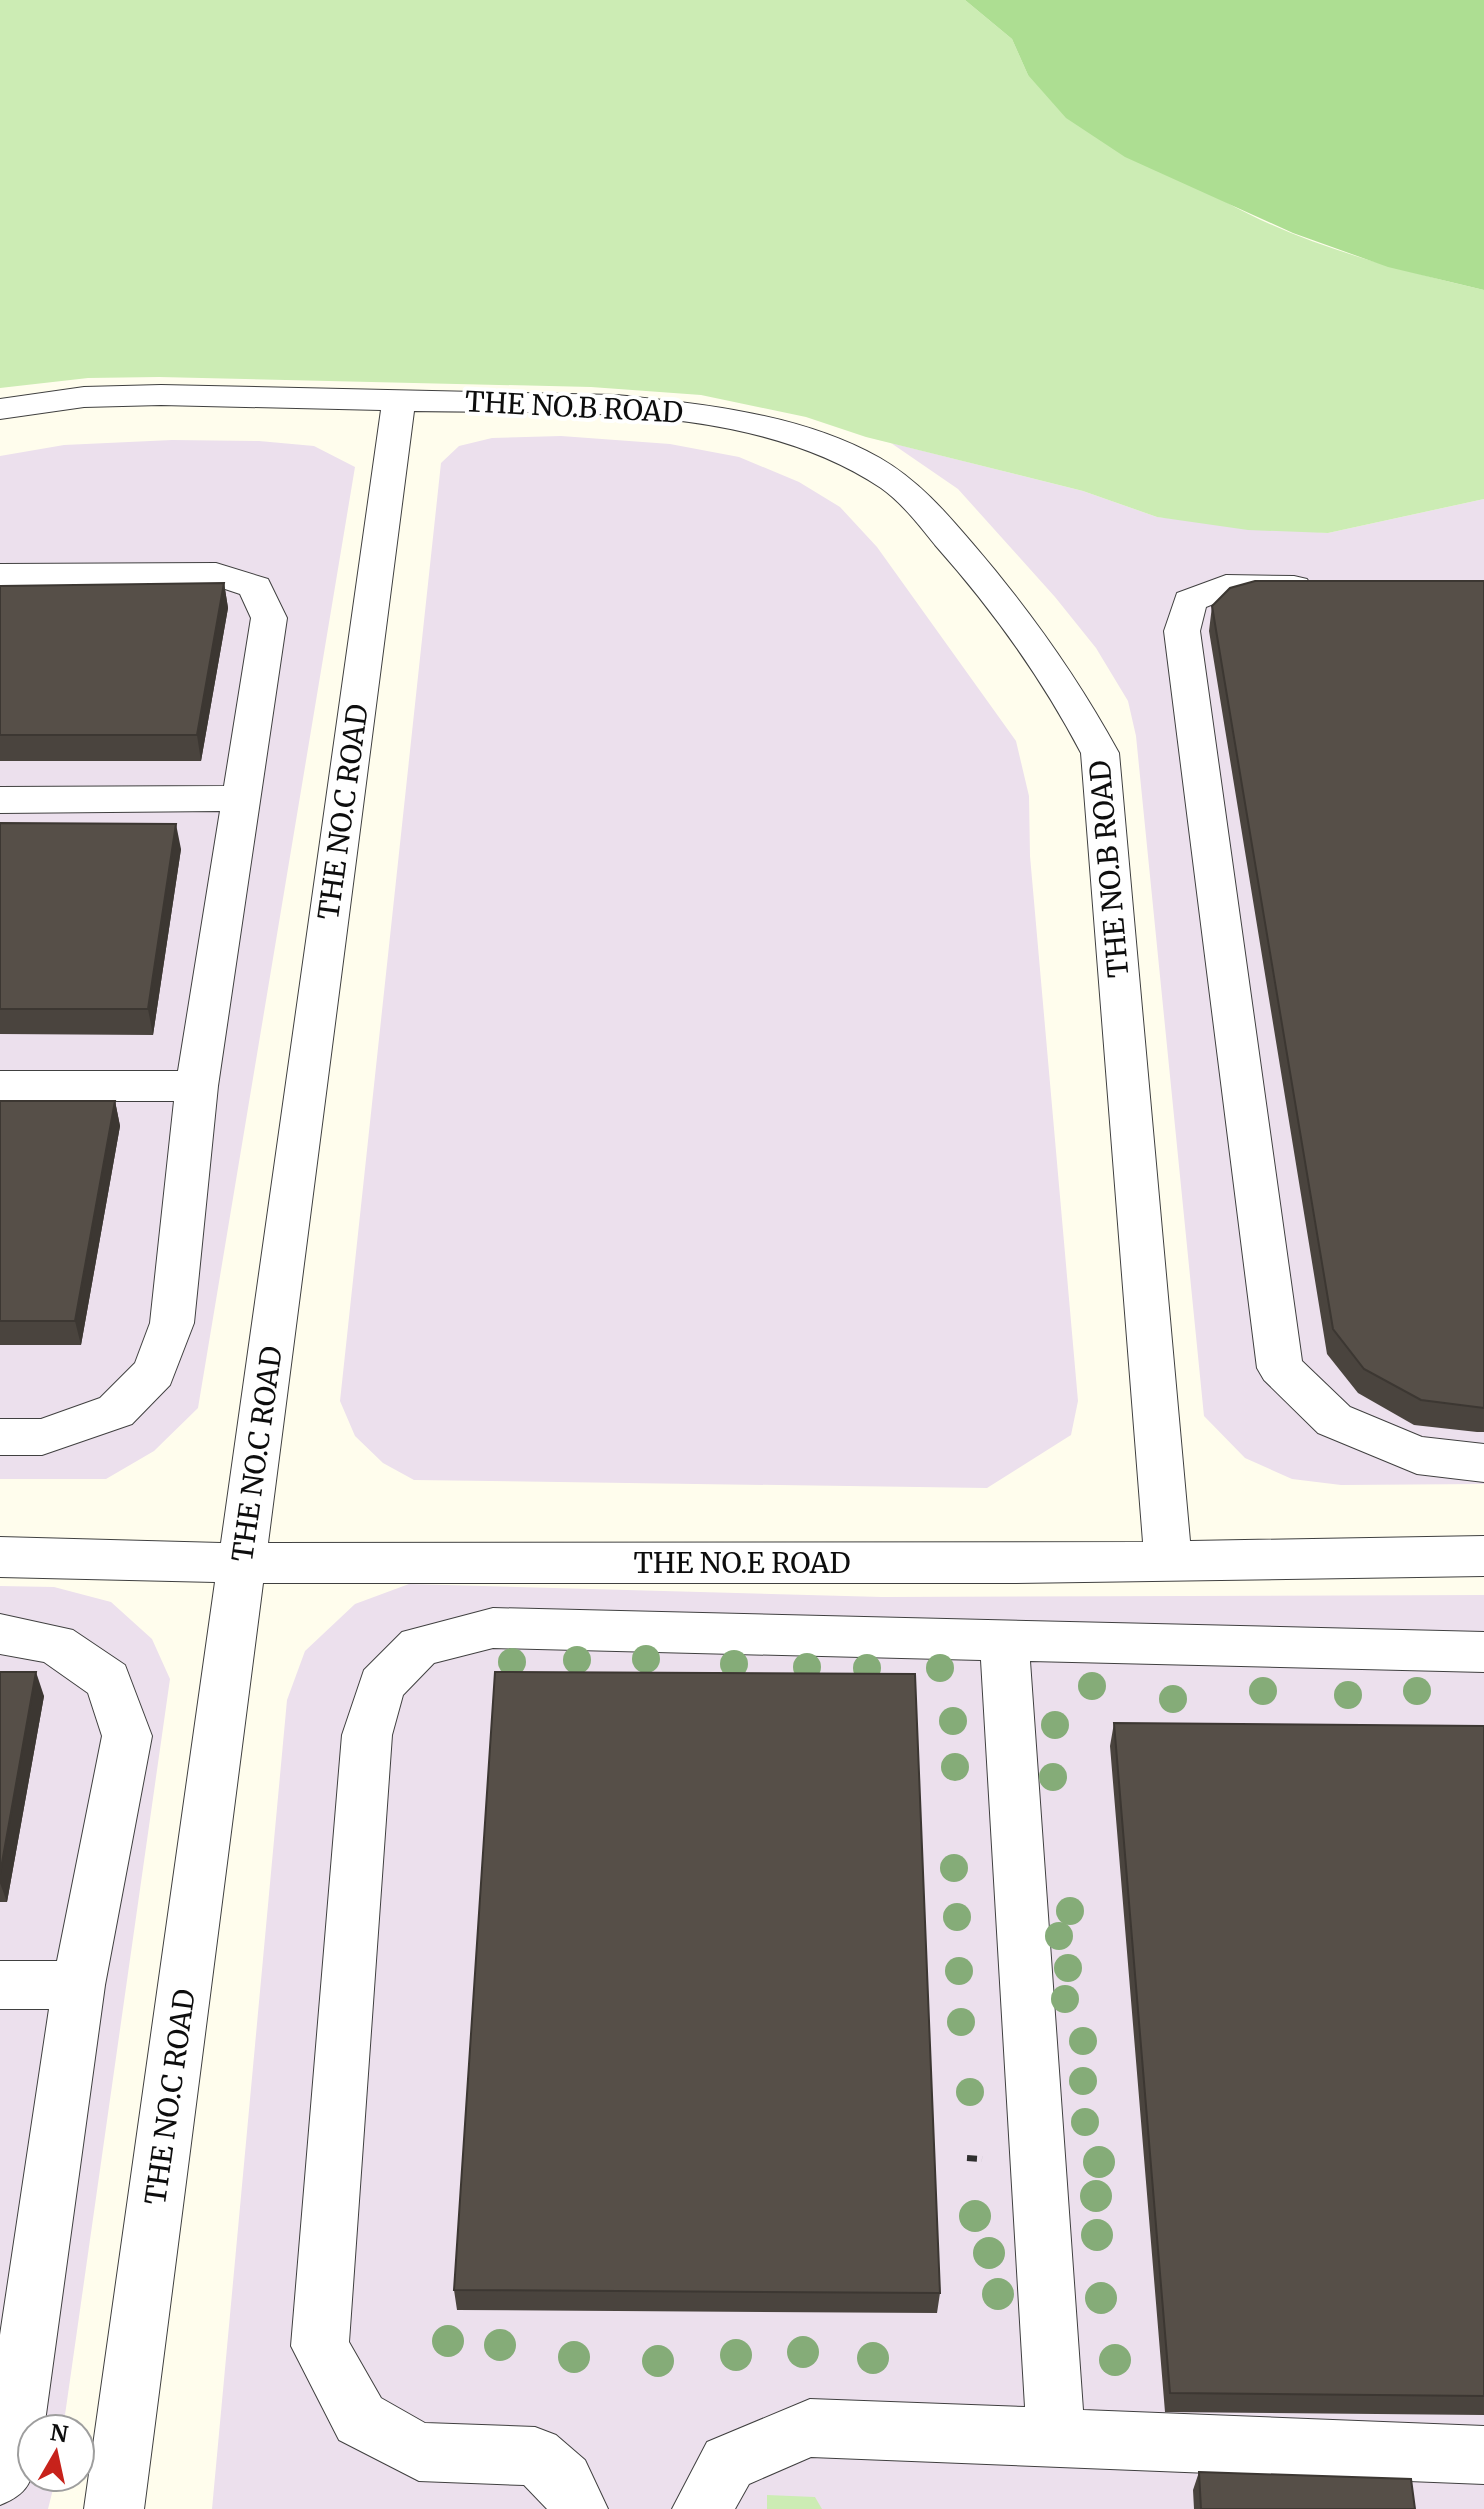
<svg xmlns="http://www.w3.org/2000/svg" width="1484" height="2509" font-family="Merriweather,serif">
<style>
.industrial{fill:#ece0ed}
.green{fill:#ccecb4}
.forest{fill:#adde92}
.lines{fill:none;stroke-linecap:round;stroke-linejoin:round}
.minor-casing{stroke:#404040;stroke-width:2}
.path{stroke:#2f2f2f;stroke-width:6;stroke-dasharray:10 5;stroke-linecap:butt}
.minor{fill:#fff;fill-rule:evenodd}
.tree{fill:#85ac78}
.wall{fill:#4a443e}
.shaded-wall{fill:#3c3732}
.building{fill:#564f48;stroke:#3c3732;stroke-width:2}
.labels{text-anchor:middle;stroke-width:8;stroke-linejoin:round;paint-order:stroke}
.street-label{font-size:28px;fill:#0d0d0d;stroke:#fff}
</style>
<rect width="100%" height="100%" fill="#fffded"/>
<!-- industrial -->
<path class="industrial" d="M561 436 670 444 739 457 799 482 840 507 877 547 1016 741 1029 796 1030 856 1078 1401 1071 1435 987 1488 414 1480 383 1463 355 1436 340 1401 441 463 459 446 492 438Z
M172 440 259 441 314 446 355 467 198 1408 154 1451 106 1479H0V456L64 445Z
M891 443 1083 491 1157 517 1328 533 1484 499V1484L1341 1485 1292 1479 1245 1458 1204 1416 1136 736 1128 701 1096 648 1055 597 958 489Z
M409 1584 882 1597 1484 1595V2509H212L287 1700 305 1651 355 1604Z
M0 1586 54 1587 111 1602 152 1639 170 1679 63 2429H32V2477H56L48 2509H0Z"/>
<!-- green -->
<path class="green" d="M0 0H965L1012 39 1028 75C1093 117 1157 162 1224 201 1304 246 1396 269 1484 290V499L1328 533 1248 530 1157 517 1083 491 866 437 806 417 701 395 591 387 159 377 88 378 0 388Z
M767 2495 815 2497 822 2509H767Z"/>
<!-- forest -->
<path class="forest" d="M965 0H1484V290L1388 267 1293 233 1125 157 1066 118 1028 75 1012 39Z"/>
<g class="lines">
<defs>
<path id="minor" d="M161 385 616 395C704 404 802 414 880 458 918 480 945 511 973 544 1029 609 1078 678 1119 753L1190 1541 1484 1536V1576L1012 1583H263L144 2509H84L215 1582 0 1577V1537L221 1543 381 410 161 405 84 407 0 419V399L84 387ZM414 411C564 414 751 401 881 488 902 503 919 525 935 545 992 609 1041 677 1081 753L1143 1542 268 1543Z
M216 563 268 579 287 618 218 1086 194 1323 170 1385 132 1424 42 1455H0V1419H41L100 1398 135 1363 150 1323 174 1101H0V1071H178L220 811 0 813V787L224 786 251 618 240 594 213 585 0 586V564Z
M1226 575 1294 576 1307 579 1312 587 1307 595 1294 598 1231 597 1206 607 1200 631 1302 1361 1350 1407 1422 1437 1484 1444V1482L1417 1474 1318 1433 1264 1380 1257 1368 1164 631 1177 593Z
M493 1608 1484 1632V1672L1030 1661 1083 2410 1484 2426V2484L811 2457 749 2484 735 2509H672L707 2442 810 2399 1025 2407 981 1660 493 1648 434 1663 403 1695 392 1735 349 2342 381 2398 425 2423 535 2427 556 2435 585 2460 608 2509H547L524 2485 419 2481 339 2440 291 2346 342 1735 364 1670 402 1632Z
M0 1614 73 1630 125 1665 152 1736 105 1985 44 2429H32C32 2468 41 2489 0 2505V2335L49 2009H0V1961H57L102 1736 88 1693 44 1662 0 1654Z"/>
</defs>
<!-- minor casing -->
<use href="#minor" class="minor-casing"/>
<!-- path -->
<path class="path" d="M967 2158 982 2159"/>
<!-- minor -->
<use href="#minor" class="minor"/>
</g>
<!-- trees -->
<g class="tree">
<circle cx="646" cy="1659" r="14"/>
<circle cx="577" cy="1660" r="14"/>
<circle cx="512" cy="1662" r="14"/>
<circle cx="734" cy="1664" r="14"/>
<circle cx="807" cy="1667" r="14"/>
<circle cx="867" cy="1668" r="14"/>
<circle cx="940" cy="1668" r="14"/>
<circle cx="1092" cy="1686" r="14"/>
<circle cx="1263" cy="1691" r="14"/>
<circle cx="1417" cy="1691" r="14"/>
<circle cx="1348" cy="1695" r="14"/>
<circle cx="1173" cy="1699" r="14"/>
<circle cx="953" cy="1721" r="14"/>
<circle cx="1055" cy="1725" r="14"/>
<circle cx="955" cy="1767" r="14"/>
<circle cx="1053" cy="1777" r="14"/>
<circle cx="954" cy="1868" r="14"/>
<circle cx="1070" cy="1911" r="14"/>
<circle cx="957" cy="1917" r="14"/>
<circle cx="1059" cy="1936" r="14"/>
<circle cx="1068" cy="1968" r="14"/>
<circle cx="959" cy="1971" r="14"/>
<circle cx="1065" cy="1999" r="14"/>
<circle cx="961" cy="2022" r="14"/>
<circle cx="1083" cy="2041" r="14"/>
<circle cx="1083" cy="2081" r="14"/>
<circle cx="970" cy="2092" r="14"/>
<circle cx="1085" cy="2122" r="14"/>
<circle cx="1099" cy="2162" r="16"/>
<circle cx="1096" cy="2196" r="16"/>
<circle cx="975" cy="2216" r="16"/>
<circle cx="1097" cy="2235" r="16"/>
<circle cx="989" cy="2253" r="16"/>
<circle cx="998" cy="2294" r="16"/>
<circle cx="1101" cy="2298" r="16"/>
<circle cx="448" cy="2341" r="16"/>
<circle cx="500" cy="2345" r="16"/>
<circle cx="803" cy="2352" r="16"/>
<circle cx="736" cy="2355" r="16"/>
<circle cx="574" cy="2357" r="16"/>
<circle cx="873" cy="2358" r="16"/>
<circle cx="1115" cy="2360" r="16"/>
<circle cx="658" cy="2361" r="16"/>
</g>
<!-- wall -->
<path class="wall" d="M1484 581V1432H1477L1414 1425 1358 1393 1327 1354 1209 631 1212 606Z
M224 583 228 608 201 761H0V586Z
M0 823 181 849 153 1035 0 1034Z
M0 1101H115L120 1126 81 1345H0Z
M0 1672 44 1696 7 1902H0Z
M1114 1723 1484 1726V2415L1165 2412 1110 1746Z
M454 2290 940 2293 937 2313 457 2310Z
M1199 2472 1415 2509H1194L1193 2490Z"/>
<!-- shaded-wall -->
<path class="shaded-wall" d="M224 583 228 608 201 761 197 735Z
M176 824 181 849 153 1035 148 1009Z
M115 1101 120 1126 81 1345 75 1321Z
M36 1672 44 1696 7 1902 0 1883V1874Z"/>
<!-- building -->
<path class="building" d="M1255 581H1484V1408L1421 1400 1364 1369 1333 1329 1212 606 1230 588Z
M224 583 197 735H0V586Z
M0 823 176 824 148 1009H0Z
M0 1101H115L75 1321H0Z
M0 1672H36L0 1874Z
M495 1672 915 1674 940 2293 454 2290Z
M1114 1723 1484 1726V2396L1170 2393Z
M1199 2472 1411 2479 1415 2509H1201Z"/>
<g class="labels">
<!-- street labels -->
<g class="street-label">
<text transform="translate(574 407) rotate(3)" y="10">THE NO.B ROAD</text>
<text transform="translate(343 812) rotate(-82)" y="10">THE NO.C ROAD</text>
<text transform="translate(1109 869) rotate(-95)" y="10">THE NO.B ROAD</text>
<text transform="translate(257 1454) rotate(-82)" y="10">THE NO.C ROAD</text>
<text x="742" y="1573">THE NO.E ROAD</text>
<text transform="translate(170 2097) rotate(-82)" y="10">THE NO.C ROAD</text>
</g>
</g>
<!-- north arrow -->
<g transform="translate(56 2453) rotate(9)"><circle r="38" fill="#ffffff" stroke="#9e9e9e" stroke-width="2"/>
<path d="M0-6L14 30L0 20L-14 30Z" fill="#c7221b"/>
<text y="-12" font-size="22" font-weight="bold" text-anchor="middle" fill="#0d0d0d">N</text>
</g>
</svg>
